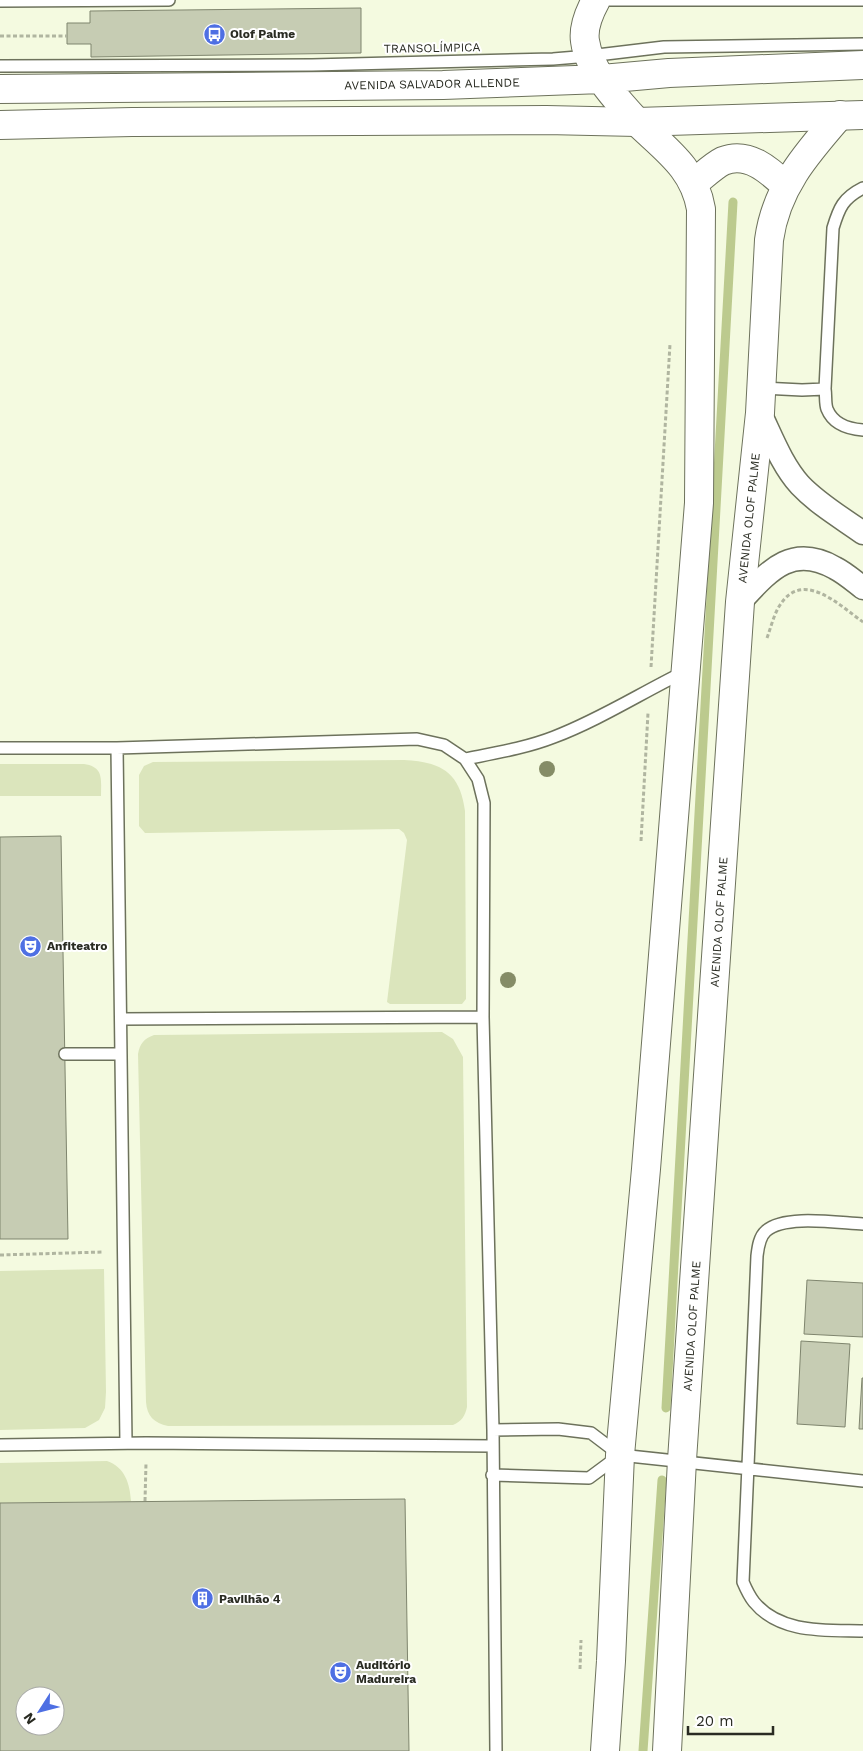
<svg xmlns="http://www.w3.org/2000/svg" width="863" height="1751" font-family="'Work Sans',sans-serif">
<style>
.green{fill:#dbe5bc}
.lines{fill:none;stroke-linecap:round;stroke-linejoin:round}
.stream{stroke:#bcca8e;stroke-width:9}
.building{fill:#c6ccb3;stroke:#7f856e;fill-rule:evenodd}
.lane-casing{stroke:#6d725c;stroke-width:14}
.street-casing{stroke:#6d725c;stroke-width:25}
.secondary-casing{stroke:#6d725c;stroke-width:30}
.primary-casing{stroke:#6d725c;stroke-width:30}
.highway-casing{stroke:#6d725c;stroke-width:30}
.path{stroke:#b0b5a0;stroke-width:3;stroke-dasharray:4 2.5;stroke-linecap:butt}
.lane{stroke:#fff;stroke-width:11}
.street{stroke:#fff;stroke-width:22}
.secondary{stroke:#fff;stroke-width:28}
.primary{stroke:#fff;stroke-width:28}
.highway{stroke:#fff;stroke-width:28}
.tree{fill:#858c67}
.labels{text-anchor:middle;stroke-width:4;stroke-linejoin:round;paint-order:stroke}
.poi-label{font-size:12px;font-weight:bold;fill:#292b22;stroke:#fff;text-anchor:start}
.street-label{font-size:12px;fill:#292b22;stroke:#fff}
</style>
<rect width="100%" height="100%" fill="#f4fae0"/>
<!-- green -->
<path class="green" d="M404 760C441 762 460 772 465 811L466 999 462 1004H390L387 1002 407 840 404 833 399 829 149 833H145L139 826V775L144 766 153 762Z
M0 764H84C104 767 101 779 101 796H0Z
M442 1032 453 1039 463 1057 467 1407C465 1416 462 1421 453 1425L168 1426C154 1423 147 1416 146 1402L138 1054C140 1043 144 1039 154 1035Z
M104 1269 106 1392 105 1408 99 1420 85 1428 0 1430V1271Z
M107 1461C125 1467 130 1484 131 1501L0 1503V1463Z"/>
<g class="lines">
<!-- stream -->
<path class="stream" d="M666 1408 733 202
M643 1751 662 1480"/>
</g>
<!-- building -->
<path class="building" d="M361 8V53L91 57V44H67V23H90V11Z
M61 836 68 1239H0V837Z
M807 1280 863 1283V1337L804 1334Z
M801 1341 850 1344 845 1427 797 1424Z
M862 1378H863V1429H859Z
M405 1499 409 1751H0V1503ZM25 1696H55V1726H25Z"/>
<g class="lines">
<defs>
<path id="lane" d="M595 0H863
M0 1 169 0
M0 66 312 65 553 59 589 56 664 47 863 44
M762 388 802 390 825 389 833 228C839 208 843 198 863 188
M825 389C826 395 825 404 827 409 833 424 849 429 863 430
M0 748H117L417 739 444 745 465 759C495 753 526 748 554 737 599 720 641 693 684 672
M117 748 126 1443
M465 759 478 779 484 803 483 1017 493 1430 496 1751
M121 1019 483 1017
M65 1054H121
M863 1224C839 1223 784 1214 766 1231 759 1237 758 1248 757 1256L743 1582C746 1589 750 1597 754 1602 780 1634 826 1630 863 1631
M493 1430 558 1429 591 1433 620 1455 863 1481
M0 1445 146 1443 492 1446
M492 1475 589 1478 616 1458"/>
<path id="street" d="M760 413C772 438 782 465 800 485 818 504 842 518 863 533
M740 602C768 572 791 543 835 568 845 573 854 581 863 588"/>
<path id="secondary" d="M694 183C703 176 713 166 723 161 748 151 769 170 786 186
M605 1751 611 1661 620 1455 646 1169 699 503 701 209C694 168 666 150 637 122
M667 1751 682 1460 740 602 760 413 769 240C776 188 806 154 840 115"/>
<path id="primary" d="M0 125 132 122 546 120 637 122 863 115"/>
<path id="highway" d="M596 0C590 11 583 28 585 41 589 71 618 101 637 122
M0 89 443 85 602 79 669 73 863 65"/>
</defs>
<!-- lane casing -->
<use href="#lane" class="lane-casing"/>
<!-- street casing -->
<use href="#street" class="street-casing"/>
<!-- secondary casing -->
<use href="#secondary" class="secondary-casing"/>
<!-- primary casing -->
<use href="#primary" class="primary-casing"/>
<!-- highway casing -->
<use href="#highway" class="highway-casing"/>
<!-- path -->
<path class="path" d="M0 36H67
M767 638C771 627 774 614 780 605 803 569 839 605 863 622
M651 667 670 344
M641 841 648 713
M0 1255 103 1252
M145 1501 146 1463
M580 1669 581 1640"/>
<!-- lane -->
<use href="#lane" class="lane"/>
<!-- street -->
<use href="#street" class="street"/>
<!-- secondary -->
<use href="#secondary" class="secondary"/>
<!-- primary -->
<use href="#primary" class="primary"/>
<!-- highway -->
<use href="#highway" class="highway"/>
</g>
<!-- trees -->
<g class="tree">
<circle cx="547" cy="769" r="8"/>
<circle cx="508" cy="980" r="8"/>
</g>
<!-- icons -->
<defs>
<symbol id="bus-disc" viewBox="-11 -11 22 22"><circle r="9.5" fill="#4e6fe3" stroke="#fff"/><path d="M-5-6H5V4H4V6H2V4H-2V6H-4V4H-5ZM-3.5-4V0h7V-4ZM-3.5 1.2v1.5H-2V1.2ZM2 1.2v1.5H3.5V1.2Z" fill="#fff"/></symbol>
<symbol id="theatre-disc" viewBox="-11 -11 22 22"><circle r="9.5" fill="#4e6fe3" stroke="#fff"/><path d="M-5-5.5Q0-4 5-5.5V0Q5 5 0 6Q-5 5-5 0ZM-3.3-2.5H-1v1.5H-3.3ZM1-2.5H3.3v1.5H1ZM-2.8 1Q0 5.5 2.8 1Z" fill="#fff"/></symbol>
<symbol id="building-disc" viewBox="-11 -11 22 22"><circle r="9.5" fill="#4e6fe3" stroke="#fff"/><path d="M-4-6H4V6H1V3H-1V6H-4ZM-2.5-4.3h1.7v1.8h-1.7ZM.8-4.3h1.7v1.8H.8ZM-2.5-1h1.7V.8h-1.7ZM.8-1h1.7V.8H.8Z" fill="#fff"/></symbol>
</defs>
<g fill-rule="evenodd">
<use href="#bus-disc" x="202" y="22" width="25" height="25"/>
<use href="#theatre-disc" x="18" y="934" width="25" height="25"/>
<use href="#building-disc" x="190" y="1586" width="25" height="25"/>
<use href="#theatre-disc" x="328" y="1660" width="25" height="25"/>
</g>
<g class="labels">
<!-- poi labels -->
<g class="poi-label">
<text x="230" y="38">Olof Palme</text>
<text x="47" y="950">Anfiteatro</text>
<text x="219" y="1603">Pavilhão 4</text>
<text x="356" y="1669">Auditório<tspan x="356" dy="14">Madureira</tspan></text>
</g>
<!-- street labels -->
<g class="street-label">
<text transform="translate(432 48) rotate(-1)" y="4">TRANSOLÍMPICA</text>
<text transform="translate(432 84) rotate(-1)" y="4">AVENIDA SALVADOR ALLENDE</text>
<text transform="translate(749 518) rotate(-84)" y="4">AVENIDA OLOF PALME</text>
<text transform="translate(719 922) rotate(-86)" y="4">AVENIDA OLOF PALME</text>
<text transform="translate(692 1326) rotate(-86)" y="4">AVENIDA OLOF PALME</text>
</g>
</g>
<!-- north arrow -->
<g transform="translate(40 1711) rotate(234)"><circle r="24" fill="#ffffff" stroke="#a9aaa7"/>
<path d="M0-4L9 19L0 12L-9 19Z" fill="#4e6fe3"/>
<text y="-8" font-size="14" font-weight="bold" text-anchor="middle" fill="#292b22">N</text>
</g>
<!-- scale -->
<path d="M688 1726v8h85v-8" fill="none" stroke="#292b22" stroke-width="2.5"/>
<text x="696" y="1726" font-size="15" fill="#292b22" stroke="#ffffff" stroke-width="4" paint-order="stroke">20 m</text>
</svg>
